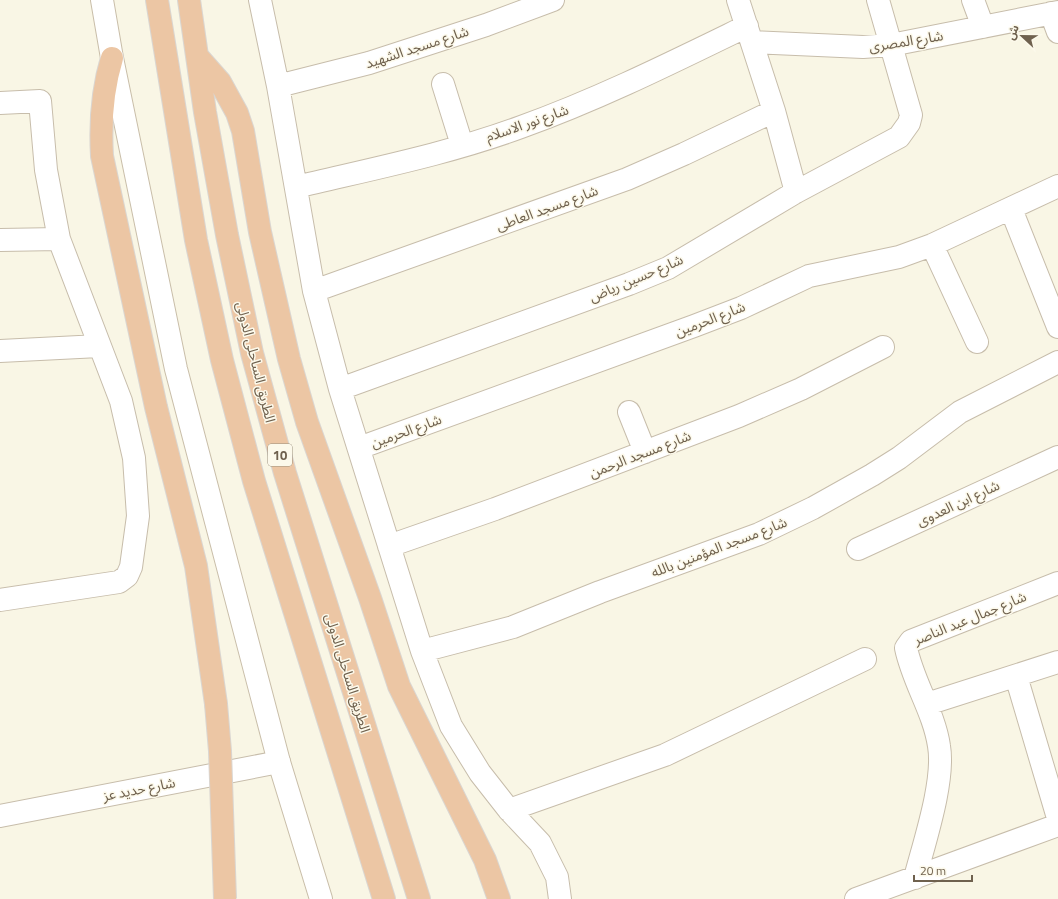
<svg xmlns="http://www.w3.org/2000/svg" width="1058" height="899" font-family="'Titillium Web','Noto Sans Arabic',sans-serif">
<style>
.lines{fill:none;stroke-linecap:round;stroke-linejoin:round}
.street-casing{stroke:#c7bdab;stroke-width:24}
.secondary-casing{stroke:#c9bea9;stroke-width:24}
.highway-casing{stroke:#dad6d1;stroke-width:24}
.street{stroke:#fff;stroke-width:22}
.secondary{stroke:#fff;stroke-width:22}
.highway{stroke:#ecc6a4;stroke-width:22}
.highway-bridge-casing{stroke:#dad6d1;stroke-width:24;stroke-linecap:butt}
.highway-bridge{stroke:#ecc6a4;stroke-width:22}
.labels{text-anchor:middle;stroke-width:3;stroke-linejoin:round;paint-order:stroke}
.shield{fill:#fcf9eb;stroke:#998f7d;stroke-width:1}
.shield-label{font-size:13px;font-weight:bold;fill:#6f614e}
.street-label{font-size:14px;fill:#6f614e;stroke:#fcf9eb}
</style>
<rect width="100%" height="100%" fill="#f9f6e5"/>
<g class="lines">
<defs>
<path id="street" d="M260 0 278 86 314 291 340 389 422 651 451 726 480 773 509 810 540 843 557 877 560 899
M738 0 774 111 796 192
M973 0 983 27
M1051 13 1058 32
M752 42 863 47 891 45 1058 12
M443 84 462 145
M278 86 369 63 486 25 553 0
M0 103 40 101 46 170 59 239 121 401 134 458 138 516 131 567 127 576 119 582 0 600
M296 187C371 169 448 154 521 127 599 99 673 62 747 26
M1011 209 1058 327
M0 240 59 239
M932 245 977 342
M314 291 627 179 684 154 774 111
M0 351 99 346
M340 389 629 284 668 268 796 192 899 137 909 123 911 115 878 0
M629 412 645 452
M359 448 694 326 741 308 809 276 899 257 932 245 1058 186
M389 546 495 509 739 416 801 389 883 347
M858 549 1058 457
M422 651 513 627 600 592 759 534 813 508 872 475 899 458 960 412 1058 362
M1016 676 1058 818
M927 704 1058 662
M509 810 665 755 865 659
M0 816 279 762
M915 878C924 843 945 781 939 746 934 712 913 682 906 648L911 641 1058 583
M856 899 1058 825"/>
<path id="secondary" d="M102 0 112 58 176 369 279 762 321 899"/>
<path id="highway" d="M157 0 196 240 222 360 254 481 384 899
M189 0 205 112 227 235 252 353 285 473 419 899
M197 56 220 82 237 113 243 131 260 232 289 359 307 422 370 598 399 686 485 860 499 899
M112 58C102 91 100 122 102 156L156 407 196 566 216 704"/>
</defs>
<!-- street casing -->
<use href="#street" class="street-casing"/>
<!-- secondary casing -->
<use href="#secondary" class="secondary-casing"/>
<!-- highway casing -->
<use href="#highway" class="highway-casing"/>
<!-- street -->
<use href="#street" class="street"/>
<!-- secondary -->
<use href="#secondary" class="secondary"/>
<!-- highway -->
<use href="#highway" class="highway"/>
<defs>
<path id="highway-bridge" d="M216 704 220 751 225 899"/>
</defs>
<!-- highway-bridge casing -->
<use href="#highway-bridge" class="highway-bridge-casing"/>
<!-- highway-bridge -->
<use href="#highway-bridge" class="highway-bridge"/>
</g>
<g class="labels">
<!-- shield labels -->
<rect class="shield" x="268" y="444" width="24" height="22" rx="3"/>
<g class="shield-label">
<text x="280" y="460">10</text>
</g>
<!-- street labels -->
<g class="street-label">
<text transform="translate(906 41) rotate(-9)" y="5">شارع المصرى</text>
<text transform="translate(417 47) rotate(-18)" y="5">شارع مسجد الشهيد</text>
<text transform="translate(527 123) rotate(-19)" y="5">شارع نور الاسلام</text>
<text transform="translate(547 208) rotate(-20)" y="5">شارع مسجد العاطى</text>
<text transform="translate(636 278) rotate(-23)" y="5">شارع حسين رياض</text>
<text transform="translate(710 319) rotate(-21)" y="5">شارع الحرمين</text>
<text transform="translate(256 362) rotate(76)" y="5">الطريق الساحلى الدولى</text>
<text transform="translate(406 431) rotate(-20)" y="5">شارع الحرمين</text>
<text transform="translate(640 454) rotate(-21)" y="5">شارع مسجد الرحمن</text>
<text transform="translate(958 503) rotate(-25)" y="5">شارع ابن العدوى</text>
<text transform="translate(719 547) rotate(-21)" y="5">شارع مسجد المؤمنين بالله</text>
<text transform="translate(970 618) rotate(-22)" y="5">شارع جمال عبد الناصر</text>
<text transform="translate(348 673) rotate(73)" y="5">الطريق الساحلى الدولى</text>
<text transform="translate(139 789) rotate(-11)" y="5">شارع حديد عز</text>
</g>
</g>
<!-- north arrow -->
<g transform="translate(1022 36) rotate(292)" stroke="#fcf9eb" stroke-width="3" paint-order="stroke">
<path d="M0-3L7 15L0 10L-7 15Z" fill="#6f614e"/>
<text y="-6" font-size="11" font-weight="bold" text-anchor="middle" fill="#6f614e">ش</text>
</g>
<!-- scale -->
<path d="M914 875v6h58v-6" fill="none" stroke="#6f614e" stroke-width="2"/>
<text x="920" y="875" font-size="12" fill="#6f614e" stroke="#fcf9eb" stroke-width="3" paint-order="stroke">20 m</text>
</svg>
